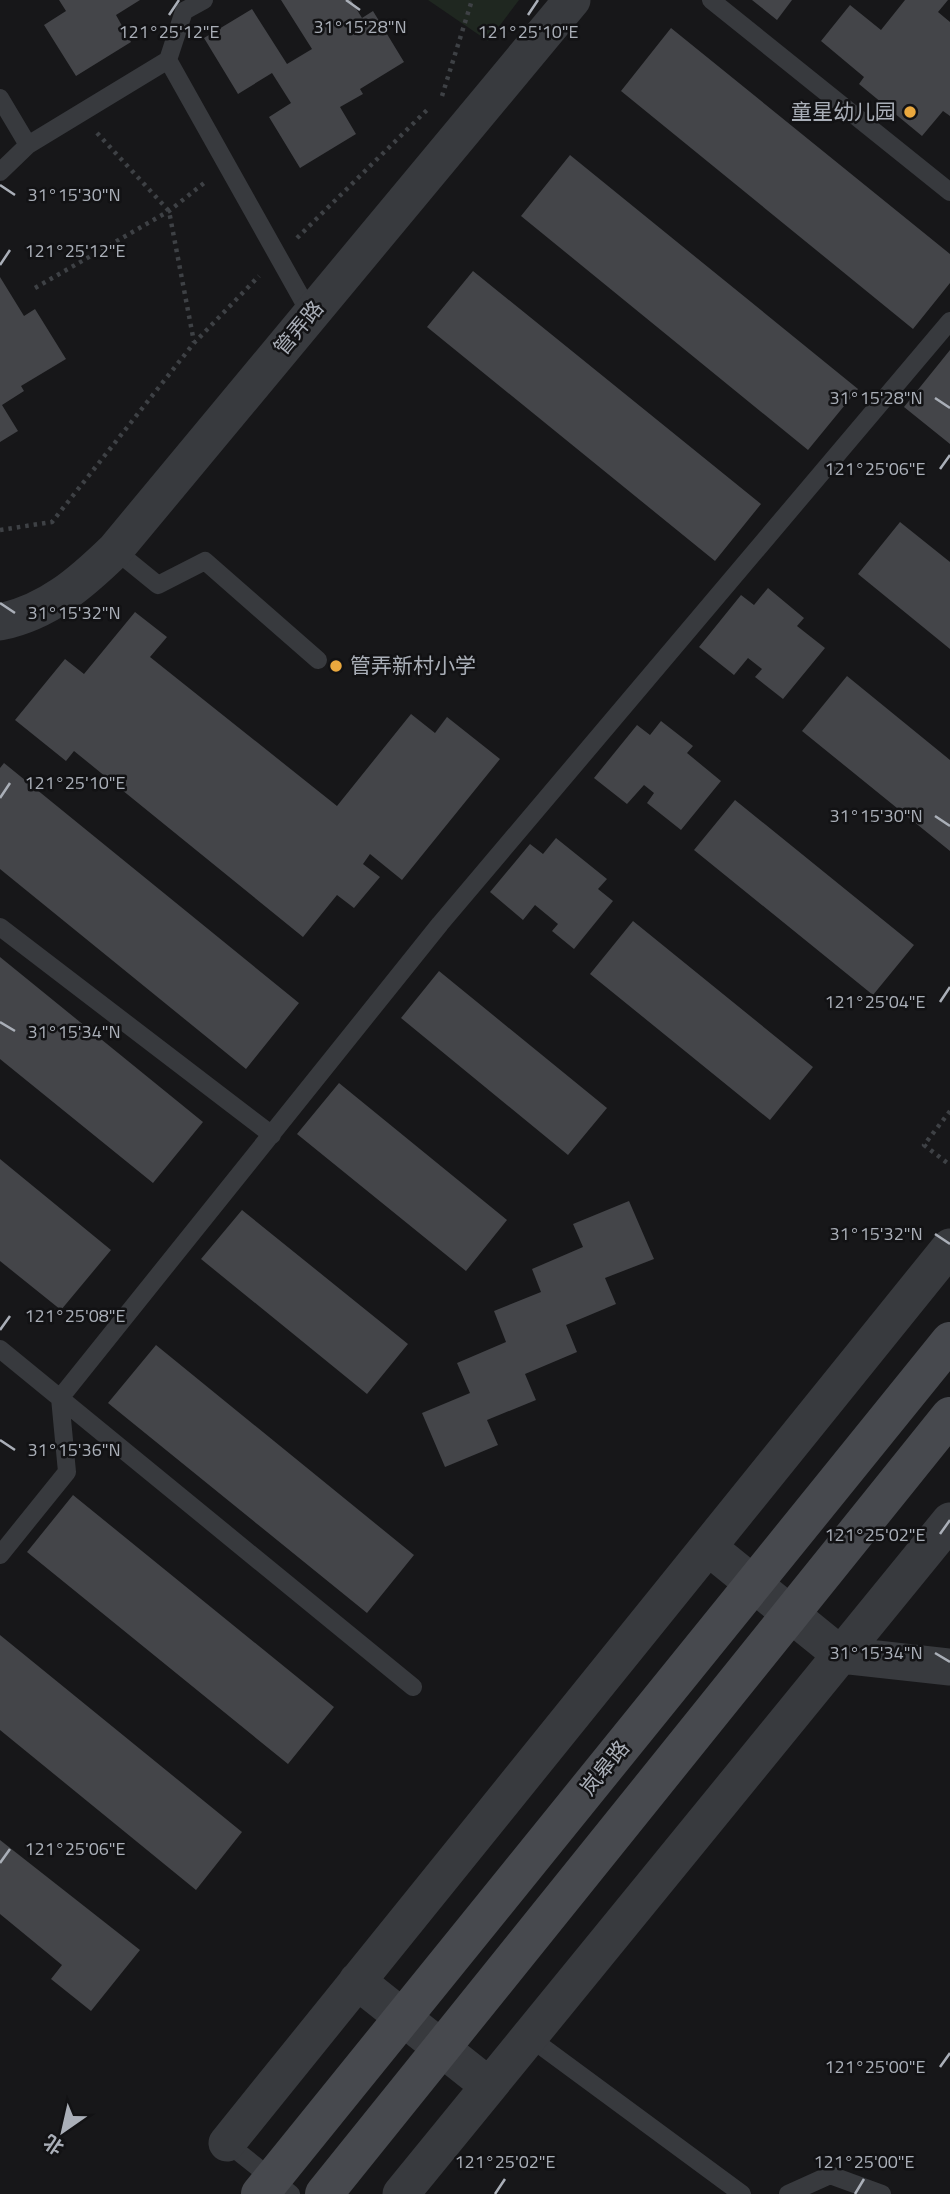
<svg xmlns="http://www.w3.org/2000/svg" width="950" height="2194" font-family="'Titillium Web','Noto Sans SC',sans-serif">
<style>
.green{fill:#1f2720}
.building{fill:#444549}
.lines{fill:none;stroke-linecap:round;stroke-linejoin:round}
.path{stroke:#3e4145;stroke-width:4.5;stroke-dasharray:3.5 5;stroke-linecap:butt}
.lane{stroke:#383a3e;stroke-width:18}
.street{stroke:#383a3e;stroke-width:37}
.secondary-bridge{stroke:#47494e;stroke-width:38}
.ticks{fill:none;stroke:#aaafb8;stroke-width:2.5}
.poi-dot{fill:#eaa83e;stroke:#121214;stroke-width:2.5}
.labels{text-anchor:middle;stroke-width:5;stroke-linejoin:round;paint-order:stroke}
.poi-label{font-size:21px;fill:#aaafb8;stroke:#121214;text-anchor:end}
.street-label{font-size:21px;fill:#aaafb8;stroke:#121214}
.ticks-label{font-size:18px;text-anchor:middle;fill:#aaafb8;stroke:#121214;stroke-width:5;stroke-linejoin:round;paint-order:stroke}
</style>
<rect width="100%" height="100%" fill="#171719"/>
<!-- green -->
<path class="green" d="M428 0H519L488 41Z"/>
<!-- building -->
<path class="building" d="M59 0H140L116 15 131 42 76 76 44 25 66 11Z
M281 0H351L362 18 373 11 404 62 360 89 363 94 340 107 356 134 300 168 269 117 291 103 272 73 238 94 204 38 252 9 287 64 312 49Z
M752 0H792L777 20Z
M905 0H948L938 12 950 22V116L943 111 922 136 859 84 864 77 821 41 850 5 881 30Z
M671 28 950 254V283L913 329 621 91Z
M570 155 858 389 808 450 521 216Z
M473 271 761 504 715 561 427 327Z
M0 277 24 316 35 309 66 359 21 386 24 391 2 405 18 431 0 442Z
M950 350V444L904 407Z
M900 522 950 562V649L858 574Z
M768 588 804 618 797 626 825 648 783 699 755 677 762 669 748 658 734 675 699 647 741 595 754 605Z
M135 612 167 637 150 657 337 806 411 714 435 733 447 717 500 759 402 880 370 854 363 864 380 877 354 908 337 895 303 937 74 751 66 761 15 720 65 659 84 674Z
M847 676 950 760V851L802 731Z
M661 721 693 746 687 753 721 781 681 830 647 803 654 793 644 785 627 804 594 778 637 725 650 735Z
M4 763 299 1003 246 1069 0 869V768Z
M735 800 914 945 873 995 694 850Z
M556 838 607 879 598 889 613 901 574 949 552 931 558 924 535 905 523 920 490 892 530 844 543 854Z
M633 921 813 1067 770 1120 590 974Z
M0 957 203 1122 153 1183 0 1059Z
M439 971 607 1108 568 1155 401 1018Z
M339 1083 507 1220 466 1271 297 1134Z
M0 1159 111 1250 61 1310 0 1261Z
M629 1201 654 1259 605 1278 616 1304 566 1325 577 1352 525 1374 536 1400 487 1420 498 1445 445 1467 422 1413 470 1393 457 1363 506 1342 494 1311 541 1292 532 1269 583 1247 573 1224Z
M242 1210 408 1344 367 1394 201 1259Z
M156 1345 414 1555 367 1613 108 1403Z
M73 1495 334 1707 288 1764 27 1552Z
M0 1635 242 1832 196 1890 0 1730Z
M0 1840 140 1950 91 2011 51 1979 62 1965 0 1914Z"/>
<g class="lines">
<!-- path -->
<path class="path" d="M442 96 472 0
M97 133 169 211 194 342
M297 238 428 109
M35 288 169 211 204 183
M0 530 52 522 194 343 259 276
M950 1111 924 1145 950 1165"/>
<!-- lane -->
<path class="lane" d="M711 0 950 192
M168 60 184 11 204 0
M0 98 28 145 0 172
M28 145 168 60 311 315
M115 550 158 585 205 561 318 660
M0 927 272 1135
M0 1349 413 1687
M0 1555 67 1472 60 1398 440 924 950 321
M529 2037 742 2194
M227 2143 291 2194
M788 2194 830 2175 882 2194"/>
<!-- street -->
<path class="street" d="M0 622C48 612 81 583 115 550L572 0
M708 1547 841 1655 950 1667
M357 1981 489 2086
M227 2143 950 1247
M401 2194 950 1521"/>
<!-- secondary-bridge -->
<path class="secondary-bridge" d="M260 2194 950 1341
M324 2194 950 1416"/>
</g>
<!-- ticks -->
<path class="ticks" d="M346 0 360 10M169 15 179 0M528 15 538 0M0 185 15 195M0 265 10 250M935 398 950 408M940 469 950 455M0 603 15 613M0 798 10 783M935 816 950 826M940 1002 950 987M0 1022 15 1031M935 1234 950 1244M0 1330 10 1316M0 1440 15 1450M940 1534 950 1520M935 1653 950 1662M0 1863 10 1849M940 2067 950 2053M495 2194 505 2179M855 2194 864 2179"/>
<!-- markers -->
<g class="poi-dot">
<circle cx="910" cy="112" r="7"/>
<circle cx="336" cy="666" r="7"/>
</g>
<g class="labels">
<!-- poi labels -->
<g class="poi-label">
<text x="896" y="119">童星幼儿园</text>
<text x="350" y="673" text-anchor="start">管弄新村小学</text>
</g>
<!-- street labels -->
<g class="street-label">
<text transform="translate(299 328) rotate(-50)" y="7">管弄路</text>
<text transform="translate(605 1768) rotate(-51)" y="7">岚皋路</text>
</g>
</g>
<g class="ticks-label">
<text x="360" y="33">31°15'28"N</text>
<text x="169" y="38">121°25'12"E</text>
<text x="528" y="38">121°25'10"E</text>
<text x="74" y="201">31°15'30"N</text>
<text x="75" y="257">121°25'12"E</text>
<text x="876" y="404">31°15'28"N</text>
<text x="875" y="475">121°25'06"E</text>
<text x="74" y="619">31°15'32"N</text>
<text x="75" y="789">121°25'10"E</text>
<text x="876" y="822">31°15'30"N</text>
<text x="875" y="1008">121°25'04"E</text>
<text x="74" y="1038">31°15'34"N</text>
<text x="876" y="1240">31°15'32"N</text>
<text x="75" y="1322">121°25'08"E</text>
<text x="74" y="1456">31°15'36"N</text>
<text x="875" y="1541">121°25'02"E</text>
<text x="876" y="1659">31°15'34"N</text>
<text x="75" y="1855">121°25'06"E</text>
<text x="875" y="2073">121°25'00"E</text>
<text x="505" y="2168">121°25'02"E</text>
<text x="864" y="2168">121°25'00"E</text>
</g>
<!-- north arrow -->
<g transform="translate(63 2131) rotate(214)" stroke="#121214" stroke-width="5" paint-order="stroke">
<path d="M0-5L12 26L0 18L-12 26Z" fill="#aaafb8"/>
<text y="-10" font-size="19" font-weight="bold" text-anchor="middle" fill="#aaafb8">北</text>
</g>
</svg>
